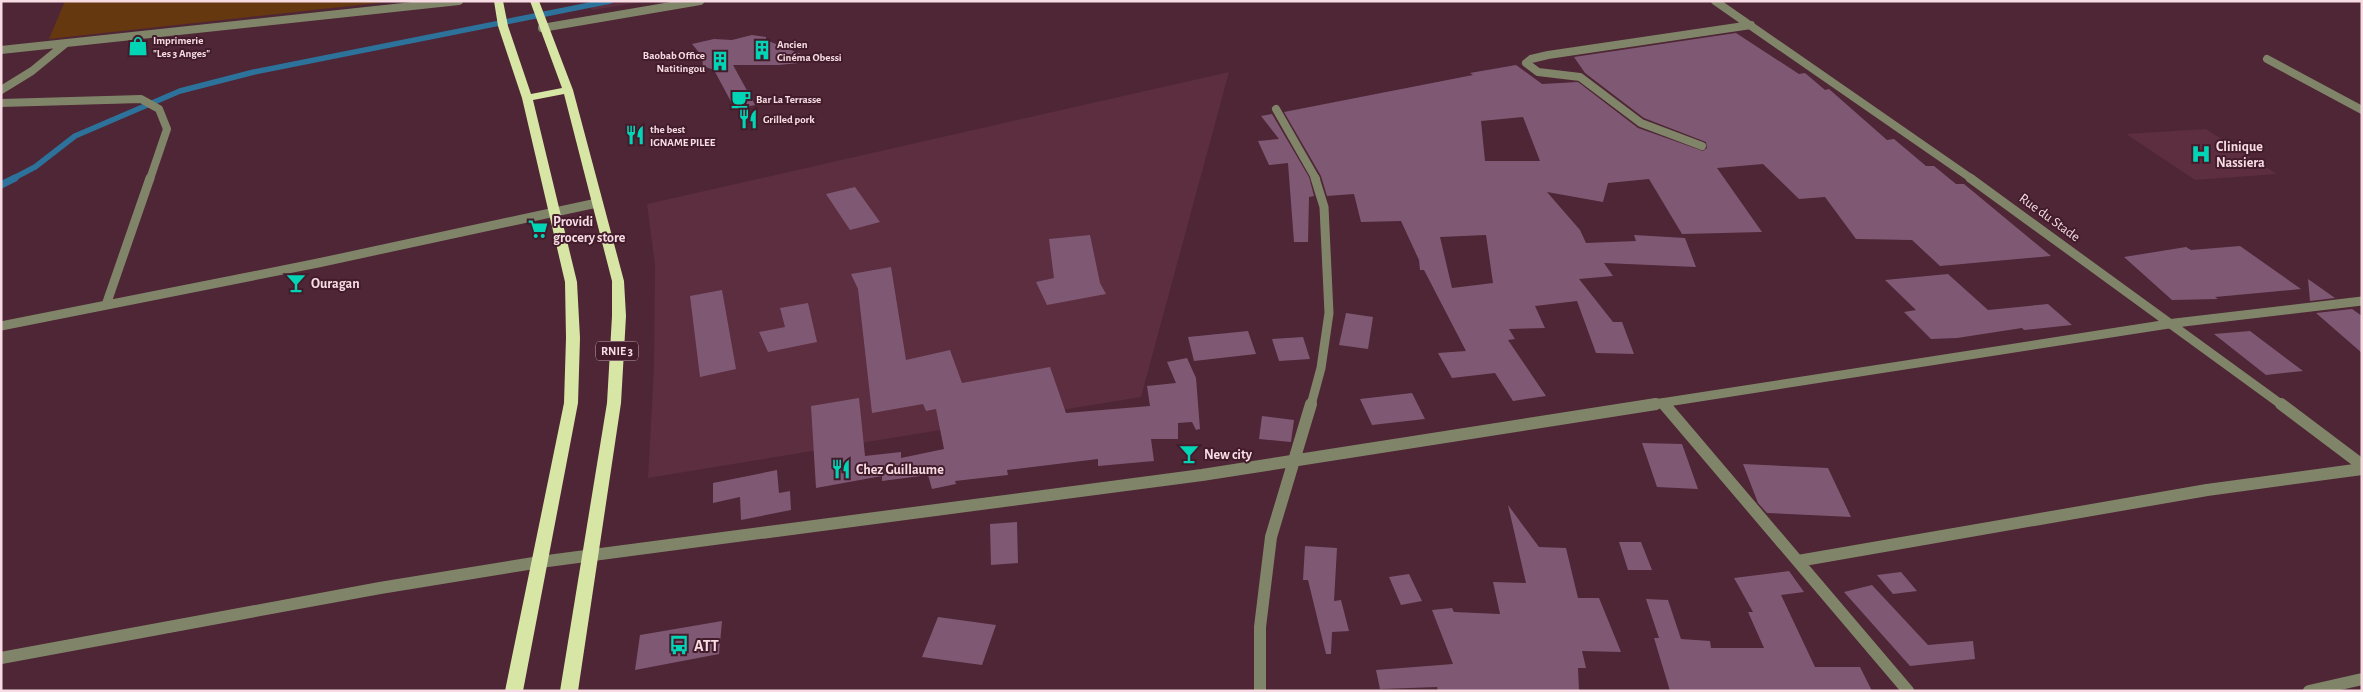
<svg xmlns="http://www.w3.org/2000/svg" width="2363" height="692" font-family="'Alegreya Sans',sans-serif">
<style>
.built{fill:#5c2e3f}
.green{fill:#653810}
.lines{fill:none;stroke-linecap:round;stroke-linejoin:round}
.stream-far1{stroke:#2d729a;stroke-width:5.5}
.stream{stroke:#2d729a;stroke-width:7}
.building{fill:#7f5974;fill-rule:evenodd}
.minor-far2{stroke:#808569;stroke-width:8}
.minor-far1{stroke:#808569;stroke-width:9}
.minor{stroke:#808569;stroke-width:12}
.trunk{fill:#d8e6a5;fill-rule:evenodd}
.labels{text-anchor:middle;stroke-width:4;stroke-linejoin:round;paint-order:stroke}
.far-poi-label{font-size:11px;font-weight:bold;fill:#f7dce4;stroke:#431c2b;text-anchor:start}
.shield{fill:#431c2b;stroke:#c1a2ac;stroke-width:1}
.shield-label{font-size:12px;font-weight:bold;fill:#f7dce4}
.poi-label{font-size:14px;font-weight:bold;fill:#f7dce4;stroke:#431c2b;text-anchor:start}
.street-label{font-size:14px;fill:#f7dce4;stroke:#431c2b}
.near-poi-label{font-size:16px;font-weight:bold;fill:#f7dce4;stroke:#431c2b;text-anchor:start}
</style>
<rect width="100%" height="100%" fill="#4e2635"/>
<!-- built -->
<path class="built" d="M588 1H649L592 10Z
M1229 72 1141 397 648 478 654 367 655 265 647 204Z
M2206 129 2277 174 2195 180 2126 134Z"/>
<!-- green -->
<path class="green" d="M65 1H396L49 39Z"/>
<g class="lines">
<!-- stream-far1 -->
<path class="stream-far1" d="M12 179 35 167 75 136 180 91 254 72 610 1"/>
<!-- stream -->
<path class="stream" d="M1 185 15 178"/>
</g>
<!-- building -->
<path class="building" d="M1736 33 1799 74 1805 73 1825 90 1829 89 1887 140 1894 139 1926 166H1934L1956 184H1964L2051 256 1940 266 1912 240 1856 239 1825 197 1799 199 1763 164 1717 168 1762 232 1682 234 1649 179 1608 183 1603 202 1547 192 1580 230 1586 243 1636 241 1634 235 1685 238 1696 267 1604 263 1613 276 1579 279 1613 322H1622L1634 354 1596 353 1577 301 1535 306 1545 328 1509 329 1515 339 1508 340 1546 396 1513 401 1495 373 1452 378 1438 353 1466 351 1424 270H1420L1419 260 1401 221 1361 222 1354 194 1327 196 1321 176 1284 112 1473 75 1470 73 1516 65 1542 84 1578 82 1638 128 1703 151 1707 148 1706 142 1644 118 1585 73 1574 57ZM1523 117 1540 161H1485L1481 121ZM1486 235 1493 283 1452 288 1440 237Z
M752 35 766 37V40L818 61 779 65H733L755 105 735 109 714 70 703 66 702 56 692 44 714 39 732 40Z
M1272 114 1309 177 1314 196 1309 197 1308 242H1294L1288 163 1269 165 1258 141 1279 139 1261 116Z
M855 187 880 222 850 230 826 194Z
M1090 235 1100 283 1106 294 1047 305 1036 282 1054 278 1049 239Z
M2240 246 2301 289 2215 297 2218 299 2172 300 2124 257 2186 247 2191 250Z
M891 267 906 360 950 350 962 383 1050 367 1066 413 1150 406 1147 386 1176 383 1167 362 1187 358 1196 378 1200 429 1196 430 1192 422 1178 423V439H1151L1154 461 1098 466V459L1007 470 1008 475 955 481 956 484 932 489 928 475 882 481V476L816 488 811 406 859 398 865 456 901 452V458L944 449 936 409 926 411 923 404 872 413 858 289 851 274Z
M1948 274 1988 310 2048 304 2072 325 2024 330 2022 328 1957 338 1931 339 1904 312 1916 310 1885 280Z
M2308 279 2335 298 2310 301Z
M722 290 736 369 700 377 690 296Z
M808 303 817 342 768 352 759 332 785 327 780 308Z
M2352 309 2362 316V353L2316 313Z
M1346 313 1373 317 1368 349 1339 345Z
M1248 331 1256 354 1194 361 1188 337Z
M2250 331 2303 371 2266 375 2214 334Z
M1303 337 1310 359 1279 361 1272 339Z
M1412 393 1425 419 1372 425 1360 399Z
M1262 416 1294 420 1291 442 1259 439Z
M1642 443 1682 444 1698 489 1657 487Z
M1743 464 1828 468 1851 517 1767 513 1758 503Z
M777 470 779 493 790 491 791 510 741 520 740 497 713 503V483Z
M1508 505 1539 547 1566 548 1578 598H1599L1621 652 1582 651 1586 668H1578L1579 691H1438L1437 687 1380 689 1376 670 1453 664 1432 610 1452 608 1454 612 1500 614 1493 582 1526 583Z
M1017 522 1018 563 991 565 990 524Z
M1619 542H1641L1652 570H1628Z
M1305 546 1337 548 1334 601 1341 600 1349 631 1332 632 1331 654H1326L1308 580H1303Z
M1789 571 1804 592 1781 595 1815 667H1860L1872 691H1670L1654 638H1659L1646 599 1668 600 1681 639 1710 641 1711 648H1764L1748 612H1753L1734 578Z
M1901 572 1917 591 1893 594 1877 575Z
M1409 574 1422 601 1401 605 1389 577Z
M1872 585 1928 645 1973 641 1975 659 1910 666 1844 592Z
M938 617 996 625 982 665 922 657Z
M722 621 719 654 635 670 640 635Z"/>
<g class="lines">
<!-- minor-far2 -->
<path class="minor-far2" d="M1715 1 1972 179
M542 28 700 1
M1 50 459 1
M2267 59 2362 110
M1 90 32 71 65 44
M1 103 141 99 159 109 167 129 150 179
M1276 109 1316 179
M1702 146 1641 123 1580 77 1538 72 1526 63 1531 59 1548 55 1751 25"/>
<!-- minor-far1 -->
<path class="minor-far1" d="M1970 178 2282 405
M106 305 150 178
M1 326 318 263 597 203
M1311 405 1321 368 1329 313 1324 207 1315 178
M1648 405 2175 323 2362 301"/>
<!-- minor -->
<path class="minor" d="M1664 404 1908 691
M2281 404 2362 465
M1798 561 2207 490 2362 469
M1 658 380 588 540 562 1202 475 1656 404
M1260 691V627L1271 537 1311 404
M2309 691 2362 679"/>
<!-- trunk -->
<path class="trunk" d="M494 1H503L508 26 531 94 562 88 530 1H539L573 90 624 281 626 316 621 403 578 691H560L607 403 612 316V281L564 94 533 100 577 282 580 338 578 403 523 691H505L564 403 566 338 565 282 522 98 498 26Z"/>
</g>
<!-- icons -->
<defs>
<symbol id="shop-bare" viewBox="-9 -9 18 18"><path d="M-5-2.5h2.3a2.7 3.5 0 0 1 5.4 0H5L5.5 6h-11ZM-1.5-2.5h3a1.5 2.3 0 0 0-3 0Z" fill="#02d5b6" stroke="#431c2b" stroke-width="2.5" paint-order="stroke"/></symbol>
<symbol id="building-bare" viewBox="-9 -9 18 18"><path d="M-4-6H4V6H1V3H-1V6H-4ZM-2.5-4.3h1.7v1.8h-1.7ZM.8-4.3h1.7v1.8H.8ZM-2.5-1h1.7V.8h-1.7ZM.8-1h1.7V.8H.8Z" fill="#02d5b6" stroke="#431c2b" stroke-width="2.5" paint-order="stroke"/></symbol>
<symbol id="cafe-bare" viewBox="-9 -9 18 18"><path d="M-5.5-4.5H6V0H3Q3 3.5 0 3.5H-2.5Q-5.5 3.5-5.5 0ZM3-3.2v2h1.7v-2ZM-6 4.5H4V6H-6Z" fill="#02d5b6" stroke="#431c2b" stroke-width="2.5" paint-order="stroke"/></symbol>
<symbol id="restaurant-bare" viewBox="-9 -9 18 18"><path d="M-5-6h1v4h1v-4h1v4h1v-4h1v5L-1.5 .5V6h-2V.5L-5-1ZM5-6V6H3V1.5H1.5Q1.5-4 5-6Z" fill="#02d5b6" stroke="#431c2b" stroke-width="2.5" paint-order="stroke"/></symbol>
<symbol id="hospital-bare" viewBox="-9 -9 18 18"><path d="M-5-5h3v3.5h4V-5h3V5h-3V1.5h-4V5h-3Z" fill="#02d5b6" stroke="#431c2b" stroke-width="2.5" paint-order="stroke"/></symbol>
<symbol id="supermarket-bare" viewBox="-9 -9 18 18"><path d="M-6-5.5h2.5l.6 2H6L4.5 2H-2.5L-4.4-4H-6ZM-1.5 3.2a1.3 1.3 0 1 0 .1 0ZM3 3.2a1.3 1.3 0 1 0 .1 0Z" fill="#02d5b6" stroke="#431c2b" stroke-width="2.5" paint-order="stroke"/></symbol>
<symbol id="bar-bare" viewBox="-9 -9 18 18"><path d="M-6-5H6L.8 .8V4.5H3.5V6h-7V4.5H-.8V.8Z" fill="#02d5b6" stroke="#431c2b" stroke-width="2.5" paint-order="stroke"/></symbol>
<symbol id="bus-bare" viewBox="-9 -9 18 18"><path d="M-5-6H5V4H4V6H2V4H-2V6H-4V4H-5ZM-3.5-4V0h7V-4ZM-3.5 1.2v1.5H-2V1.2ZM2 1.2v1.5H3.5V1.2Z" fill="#02d5b6" stroke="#431c2b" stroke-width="2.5" paint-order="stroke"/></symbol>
</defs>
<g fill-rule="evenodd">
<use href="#shop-bare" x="124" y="32" width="28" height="28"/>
<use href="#building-bare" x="748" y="36" width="28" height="28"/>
<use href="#building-bare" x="706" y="47" width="28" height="28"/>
<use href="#cafe-bare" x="727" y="85" width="28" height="28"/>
<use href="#restaurant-bare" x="734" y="105" width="28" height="28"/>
<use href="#restaurant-bare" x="621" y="121" width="28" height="28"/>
<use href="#hospital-bare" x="2187" y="140" width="28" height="28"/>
<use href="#supermarket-bare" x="524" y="215" width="28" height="28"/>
<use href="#bar-bare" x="282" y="269" width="28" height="28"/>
<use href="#bar-bare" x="1175" y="440" width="28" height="28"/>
<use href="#restaurant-bare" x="827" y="455" width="28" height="28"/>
<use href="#bus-bare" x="665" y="631" width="28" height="28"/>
</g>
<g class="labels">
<!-- far-poi labels -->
<g class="far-poi-label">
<text x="153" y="44">Imprimerie<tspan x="153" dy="13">"Les 3 Anges"</tspan></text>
<text x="777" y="48">Ancien<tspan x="777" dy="13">Cinéma Obessi</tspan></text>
<text x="705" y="59" text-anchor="end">Baobab Office<tspan x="705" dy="13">Natitingou</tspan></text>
<text x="756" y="103">Bar La Terrasse</text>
<text x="763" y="123">Grilled pork</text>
<text x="650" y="133">the best<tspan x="650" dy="13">IGNAME PILEE</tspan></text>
</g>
<!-- shield labels -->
<rect class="shield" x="596" y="341.5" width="42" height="19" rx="4"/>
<g class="shield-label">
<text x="617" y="355">RNIE 3</text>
</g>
<!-- poi labels -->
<g class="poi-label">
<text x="2216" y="151">Clinique<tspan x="2216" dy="16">Nassiera</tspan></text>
<text x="553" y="226">Providi<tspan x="553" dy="16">grocery store</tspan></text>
<text x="311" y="288">Ouragan</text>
<text x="1204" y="459">New city</text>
<text x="856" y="474">Chez Guillaume</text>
</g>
<!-- street labels -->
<g class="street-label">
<text transform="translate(2050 217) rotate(36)" y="5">Rue du Stade</text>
</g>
<!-- near-poi labels -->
<g class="near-poi-label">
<text x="694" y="651">ATT</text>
</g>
</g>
<!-- border -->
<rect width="2363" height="692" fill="none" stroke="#f7dce4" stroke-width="5"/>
</svg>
